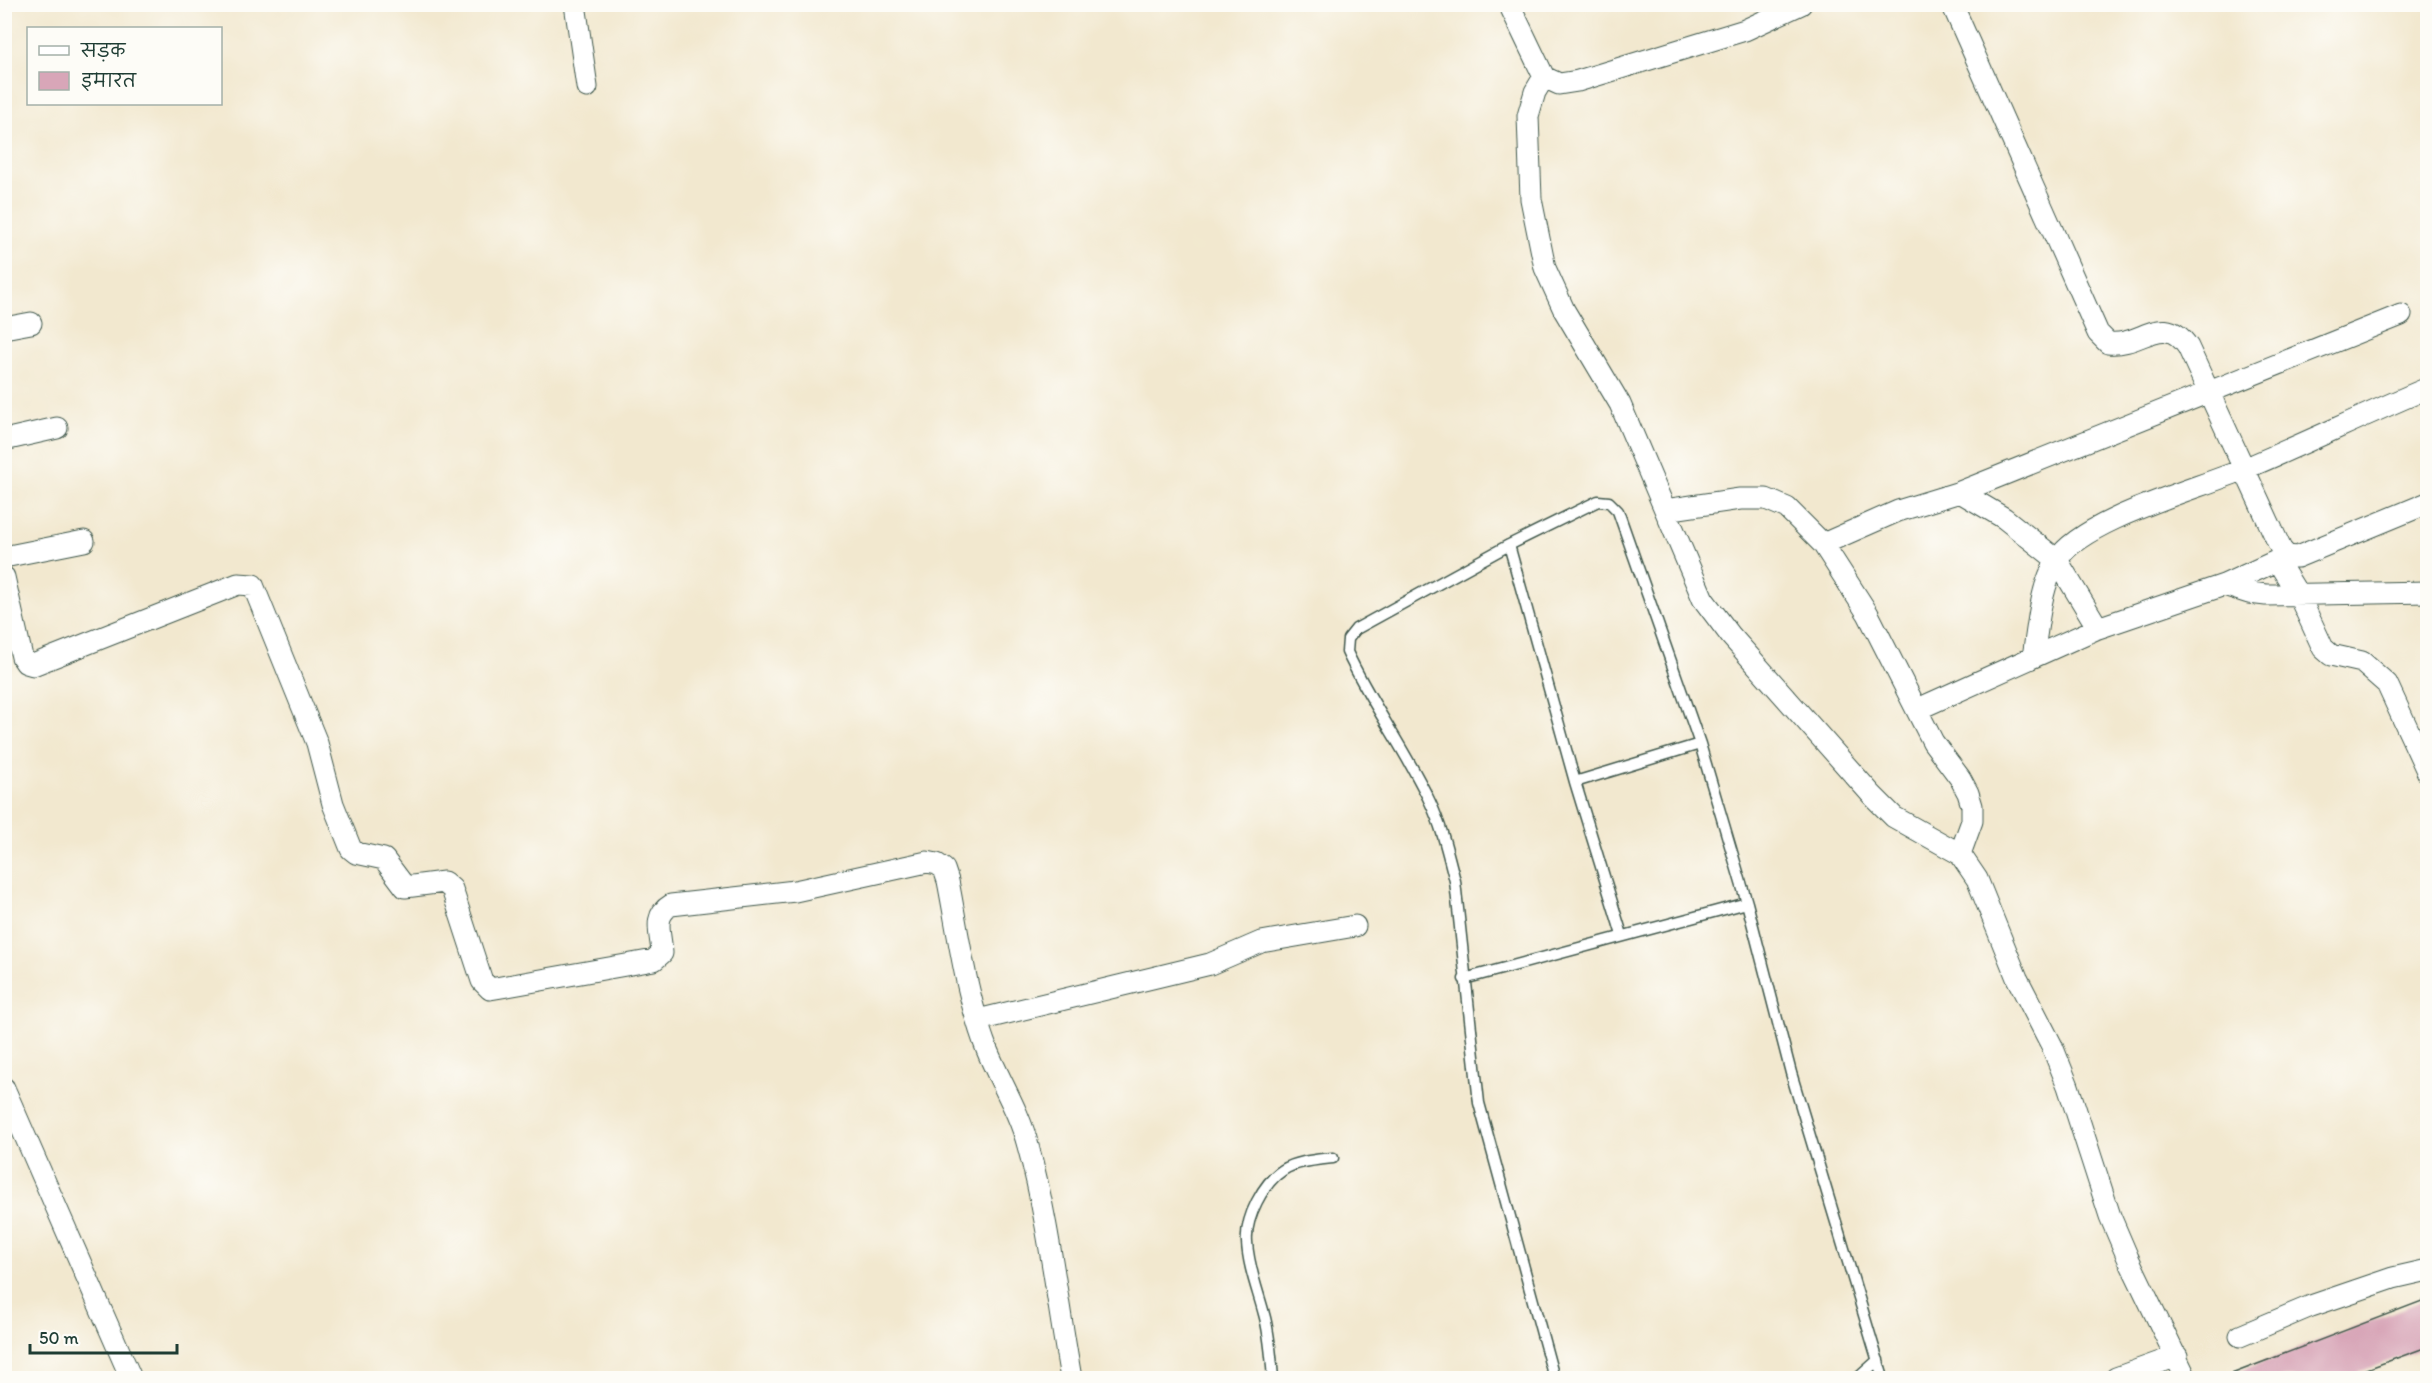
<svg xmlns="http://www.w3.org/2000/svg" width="2432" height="1383" font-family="Itim,'Playpen Sans Deva',sans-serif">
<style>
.building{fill:#d8a6b8}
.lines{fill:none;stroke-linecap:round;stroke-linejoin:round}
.lane-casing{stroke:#3f574b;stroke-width:13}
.street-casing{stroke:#3f574b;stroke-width:23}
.lane{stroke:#fff;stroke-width:10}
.street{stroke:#fff;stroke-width:21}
</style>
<rect width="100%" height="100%" fill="#fdfcf7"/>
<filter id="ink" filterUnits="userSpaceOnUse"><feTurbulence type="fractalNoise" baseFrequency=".0167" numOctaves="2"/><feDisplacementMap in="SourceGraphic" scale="12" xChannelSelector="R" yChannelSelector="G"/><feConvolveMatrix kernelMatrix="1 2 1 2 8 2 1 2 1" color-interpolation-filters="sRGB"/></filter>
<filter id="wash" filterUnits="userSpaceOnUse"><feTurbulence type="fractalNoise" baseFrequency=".008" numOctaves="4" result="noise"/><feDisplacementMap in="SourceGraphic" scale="24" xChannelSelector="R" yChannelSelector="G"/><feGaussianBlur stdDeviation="1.35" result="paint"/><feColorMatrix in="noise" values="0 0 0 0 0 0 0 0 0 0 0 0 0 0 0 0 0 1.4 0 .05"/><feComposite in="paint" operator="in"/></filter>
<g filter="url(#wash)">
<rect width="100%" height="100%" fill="#f2e8cf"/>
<g id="blocks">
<!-- building -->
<path class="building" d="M2427 1299V1347L2359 1372 2361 1378H2221Z"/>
</g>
</g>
<g filter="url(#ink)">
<use href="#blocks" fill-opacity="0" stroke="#3f574b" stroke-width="1.5"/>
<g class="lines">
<defs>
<path id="lane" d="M1509 545 1575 782 1622 935
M1575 782 1700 744
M1464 979 1747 903
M1273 1378C1271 1357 1270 1335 1264 1314 1258 1291 1248 1266 1247 1242 1245 1218 1263 1183 1283 1170 1297 1161 1317 1160 1333 1158
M1554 1378 1479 1103 1455 881C1448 854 1442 827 1430 802 1406 750 1371 704 1347 652L1348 639 1356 629 1509 545 1598 501 1609 502 1618 511 1700 744 1747 903 1791 1073 1883 1378
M1858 1378 1878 1360"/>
<path id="street" d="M575 4 587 87
M1509 4 1544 77 1559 84 1578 81 1745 30 1801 4
M1952 4 2098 333 2108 343C2142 347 2163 310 2188 347L2281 549 2287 556 2297 557 2428 503
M1544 77 1535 92 1528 116 1531 199 1545 268 1564 310 1620 404 1703 599 1731 636 1872 795 1894 817 1960 854 1977 879 2017 978 2052 1046 2068 1086 2110 1216 2128 1258 2186 1378
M4 328 31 323
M4 440 57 428
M1960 492 2004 518 2057 560 2098 628
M1665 510 1740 499H1766L1787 508 1823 544 1868 614 1933 742 1960 778 1968 793 1972 806V821L1960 854
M1823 544 1898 511 1960 492 2401 315
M4 557 84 541
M2278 562 2299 596 2323 648 2331 655 2362 662 2387 684 2428 773
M4 577 22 657 26 663 33 665 238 584 253 585 317 743 333 804 351 849 356 853 384 859 405 887 444 882 452 889 482 981 490 989 654 960 662 953C661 934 652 916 671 905L795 891 927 862 937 864 944 869 948 881C959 937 966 996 987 1050 1000 1082 1019 1111 1028 1146 1049 1222 1057 1301 1071 1378
M2224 585 2249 593 2266 595 2428 592
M2033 657C2038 626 2040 588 2057 560 2083 519 2198 489 2244 469 2306 443 2366 414 2428 388
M1918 709 2098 628 2224 585 2287 556
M978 1020 1210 964 1261 942 1355 926
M4 1088 131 1378
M2240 1336 2311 1306 2393 1278 2428 1270
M2116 1378 2177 1356"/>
</defs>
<!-- lane casing -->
<use href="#lane" class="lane-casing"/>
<!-- street casing -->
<use href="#street" class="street-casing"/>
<!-- lane -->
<use href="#lane" class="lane"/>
<!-- street -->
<use href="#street" class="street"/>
</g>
</g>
<!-- margin -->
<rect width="2432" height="1383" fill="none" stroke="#fdfcf7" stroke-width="24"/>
<!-- legend -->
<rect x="27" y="27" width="195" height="78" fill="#fdfcf7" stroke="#a4b0a9" stroke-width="1.5"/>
<rect x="39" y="46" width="30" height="9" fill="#ffffff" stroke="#a4b0a9" stroke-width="1.5"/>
<text x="81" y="57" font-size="18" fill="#1f3d34">सड़क</text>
<rect x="39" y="72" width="30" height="18" fill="#d8a6b8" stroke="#a4b0a9" stroke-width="1.5"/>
<text x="81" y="87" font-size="18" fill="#1f3d34">इमारत</text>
<!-- scale -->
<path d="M30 1344v9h147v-9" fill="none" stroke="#1f3d34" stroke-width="3"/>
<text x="39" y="1344" font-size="18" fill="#1f3d34" stroke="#fdfcf7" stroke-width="4.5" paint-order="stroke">50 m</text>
</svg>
